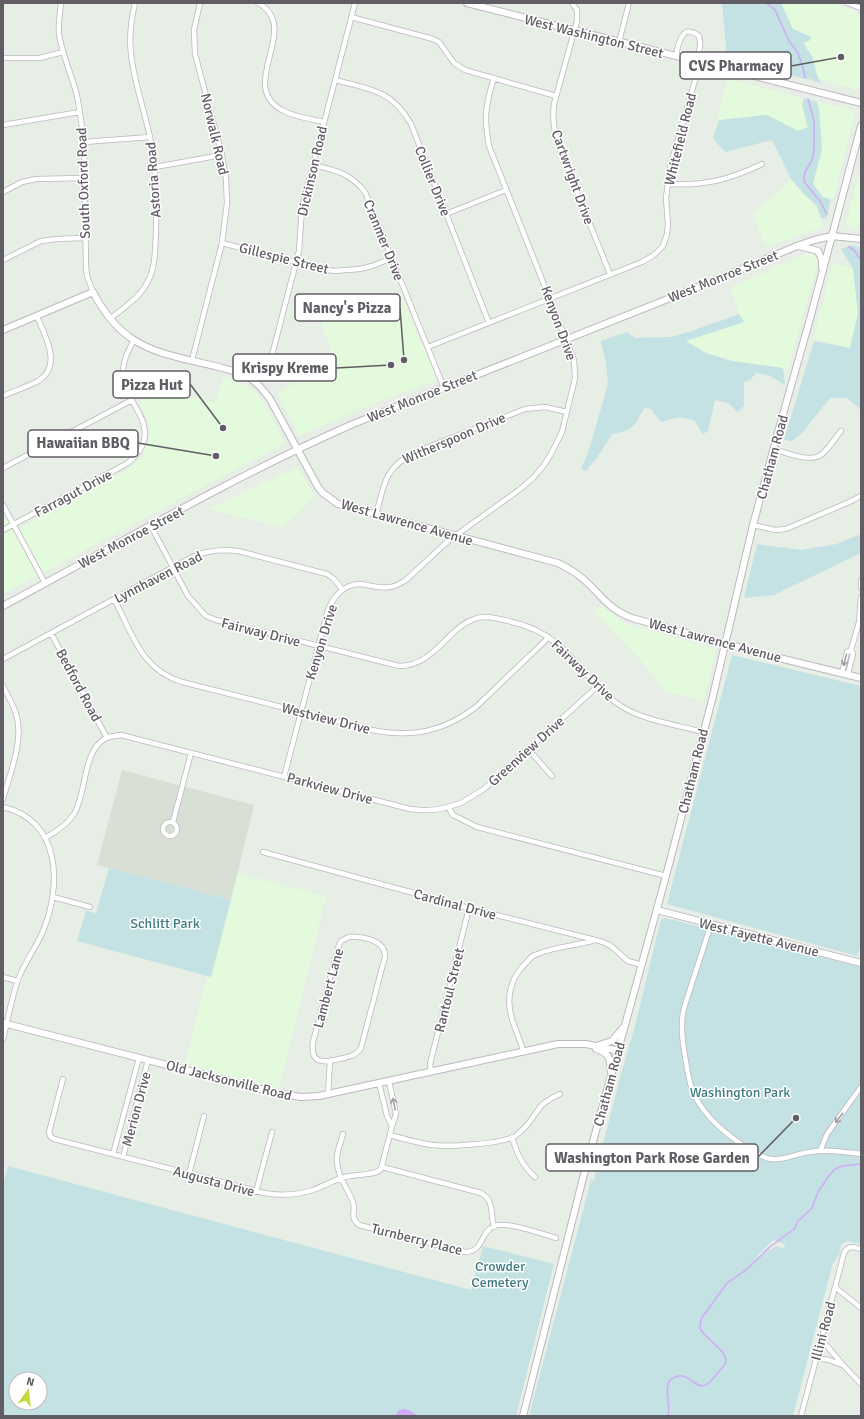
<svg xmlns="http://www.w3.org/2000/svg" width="864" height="1419" font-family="Signika,sans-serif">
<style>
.commercial{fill:#e3fadd}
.education{fill:#d8e0d6}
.green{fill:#c4e1e3;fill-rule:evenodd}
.water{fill:#d0acf6}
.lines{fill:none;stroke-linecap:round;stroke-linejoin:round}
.stream{stroke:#d0acf6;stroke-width:1.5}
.street-casing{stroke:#bbb7be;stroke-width:6}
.secondary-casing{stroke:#bdb8bf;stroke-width:8}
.street{stroke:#fff;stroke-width:4.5}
.secondary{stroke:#fff;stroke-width:6}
.oneway{stroke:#a09ea2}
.labels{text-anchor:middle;stroke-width:3;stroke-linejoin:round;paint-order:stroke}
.street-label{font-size:14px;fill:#615d64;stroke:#fff}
.park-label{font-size:14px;fill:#3e7b82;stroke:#fff}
.leader{fill:none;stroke:#615d64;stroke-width:1.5}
.callout-dot{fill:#615d64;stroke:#fff;stroke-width:1.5}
.callout{fill:#fff;stroke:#615d64;stroke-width:1.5}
.callout-label{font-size:15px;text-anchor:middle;font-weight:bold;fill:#615d64}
</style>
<rect width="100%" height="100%" fill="#e7eee5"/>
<!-- commercial -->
<path class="commercial" d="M780 3H836L861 14V88L858 90 812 77 804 34 793 31Z
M728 79 798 97 801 100 808 127 798 131 767 115 716 121Z
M817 102 848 109 852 113 854 117 833 200 823 197 812 184 822 149 819 110Z
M861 166V231L849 228 846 223Z
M791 179 803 193 817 207 823 227 766 247 753 215Z
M811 252 813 253 817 257 818 260 816 270 788 368 784 372 783 368H781L732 361 706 353 685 341 744 322 739 314 731 287 767 272 776 266Z
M833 263 853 268 858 313 850 348 813 339Z
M400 292 421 344H423L437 380 367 406 299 436 277 393 335 361 318 314Z
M224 376 241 382 248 387 257 394 266 406 285 443 3 594V511L14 531 126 470 142 457 149 440 150 434 149 423 139 402 161 389 215 403Z
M297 467 315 496 283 527 209 509Z
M601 605 620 620 629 625 716 649 704 701 665 691 644 664 594 611Z
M237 873 326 896 279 1089 185 1065 207 976H211Z"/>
<!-- education -->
<path class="education" d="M122 770 254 805 231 900 97 865Z"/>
<!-- green -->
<path class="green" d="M722 3H781L793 29 811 37 809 41 803 43 812 56 817 75 821 83 815 82 809 77 810 80 735 62V59L727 58Z
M804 98 817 102 819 110 822 149 813 184 823 197 831 199 826 218H821L817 206 803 193 791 179 772 140 725 152 713 138 719 120 767 115 798 131 808 127 802 105Z
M852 245 861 248V409L846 398H830L802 433 792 441 784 440 814 341 850 348 858 313 853 269 841 249Z
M739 314 744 322 686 341 706 353 732 361 783 368 785 385C774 379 770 374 756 373L750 380 744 382V406L738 412 728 403 715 400 708 431 703 434 694 420 679 417 661 422 651 409 645 408C640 413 639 419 635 424 630 431 619 433 612 434L597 458 586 471 581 469 589 450 608 384 606 363 601 341 627 332 635 338 670 337 692 331Z
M861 534V553L774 595 744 598 757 544 801 550 837 544Z
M732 655 861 686V946L857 956 667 904Z
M109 868 231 900 211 977 77 941 86 911 96 913Z
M665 918 861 967V1244L847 1241 841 1245 839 1257 837 1256 835 1262H833L793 1416H529L591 1180 597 1181 594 1179 620 1078 635 1026 660 923 662 919ZM773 1240 786 1245 783 1248 776 1246 754 1260Z
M8 1166 471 1290 483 1246 554 1264 516 1416H3V1185ZM16 1379H40V1403H16Z"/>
<!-- water -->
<path class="water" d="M405 1409 411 1411 418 1416H395L399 1410Z"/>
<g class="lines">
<!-- stream -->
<path class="stream" d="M766 3 775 10 789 41 798 53 803 68 805 78
M808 99 814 121V150L812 160 805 172 804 179 805 183 820 201 827 214
M849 247 854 250 861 260
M861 342V360
M668 1416C671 1404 664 1392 669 1381 687 1367 691 1386 703 1386 709 1385 713 1378 717 1374 719 1371 723 1367 725 1364 731 1352 704 1339 700 1328L701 1319 727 1283 746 1270 771 1246 794 1229 798 1221 812 1208 818 1192 828 1177 835 1169 842 1166 861 1164"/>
<defs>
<path id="street" d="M61 3C60 13 58 23 59 34 62 55 72 75 77 96 80 111 82 127 84 142L86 267 87 276 93 292
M258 3C303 28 236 85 282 110 294 117 311 119 324 122
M572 3 577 10V21L554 104C552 119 554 131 558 145L610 274
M847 3 861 8
M351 17 433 39 439 42 454 63 465 70 556 96
M619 42 629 3
M676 56C677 50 679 40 683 35 685 32 688 31 691 32 706 34 699 52 696 62
M3 58H40L63 52
M335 80C370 89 392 90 411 124L489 323
M3 125 80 112
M84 142 150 137
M313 165C335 170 350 173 365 192L444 388
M155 167 222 155
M667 184C704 186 729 180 762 164
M3 192 22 182 36 179 84 178
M446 214 506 190
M222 243 303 264 334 271 360 269 372 266 392 258
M3 260 41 241 57 239 84 238
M110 319C123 308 141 297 148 281 156 266 155 247 156 230 157 199 156 168 150 137 144 109 134 82 131 54 129 37 131 20 135 3
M428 347 642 262 654 255 663 246 667 234 668 225 666 198 670 167 700 63
M192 360 222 243 227 203 226 179 222 155 195 54 194 30 200 3
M255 382 265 369 272 355 299 251 302 208 355 3
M3 396C14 391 27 387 38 381 63 366 45 336 37 316
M773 449C785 452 807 462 819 456 826 453 836 437 841 431
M3 468 132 400
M3 505 45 583
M376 515C384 485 384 469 413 453L525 409 545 407 567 412
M753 525 775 530 786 529 847 503 861 496
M151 526 188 596 206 616 216 620 399 666C439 666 450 618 485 617 494 617 504 620 512 622 548 630 566 650 589 677 597 685 605 695 615 702 641 721 674 724 703 732
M3 530 128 463C135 457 141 451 144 441 150 416 124 399 123 375 122 362 128 351 134 340
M861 581V587
M114 599C133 634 140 669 182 682L372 730C412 738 443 732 476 707L549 637
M51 633 107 738
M3 659 194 556C209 550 222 549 238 551L327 574 334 579 342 589
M842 673 847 652 851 650 859 622 861 597
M848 674 853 654 851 650
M3 686C8 696 14 706 17 717 23 744 10 773 3 799
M528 749 552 776
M284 777 327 613C332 598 343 584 360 584 370 585 379 589 389 587 395 587 401 583 406 580L448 541 519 490 533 478 544 465 552 452 562 432 575 378 574 360 489 146C484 118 485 106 494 78
M3 807C61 821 62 885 43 931 36 948 24 963 18 980 11 999 8 1019 3 1039
M448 807 461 803 484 789 598 686
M163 829a7 7 0 1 1 14 0a7 7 0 1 1-14 0Z
M173 822 191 753
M45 838C56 832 67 825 74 814 87 793 82 751 106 738 110 736 116 736 121 735L410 809C424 811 435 811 448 807L453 815 477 827 666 876
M263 852 469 908 603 942 611 946 628 961 642 965
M53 897 90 907
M711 924 684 1008C680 1024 682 1040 685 1056 687 1067 688 1078 692 1089 701 1114 723 1132 744 1146 752 1151 762 1158 771 1159 784 1161 797 1153 810 1152 827 1149 844 1152 861 1154
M349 937C360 936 384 939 385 955 385 958 384 961 383 964L361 1048C356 1056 348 1057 339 1059 323 1063 310 1064 313 1042L339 945 341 941Z
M3 977 17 981
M523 1051C520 1037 512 1025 510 1010 507 992 513 975 526 963 529 960 531 956 535 955 553 947 573 946 592 941
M431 1071 430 1064 469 908
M379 1083 387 1116 392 1126
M328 1094 330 1061
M343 1134C341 1142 337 1150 337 1158 336 1175 347 1187 353 1202 356 1211 349 1217 359 1225L465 1252C484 1252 480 1232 494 1226 507 1221 542 1234 556 1238
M390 1135C404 1139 418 1143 432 1145 450 1147 494 1144 511 1138 515 1137 518 1134 521 1131 530 1124 534 1114 542 1105 547 1100 554 1097 560 1094
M50 1136 54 1139 264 1193C280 1196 297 1195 313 1190 324 1186 334 1180 345 1177 355 1174 375 1176 381 1169L392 1126 396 1114 389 1081
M50 1136 49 1132 63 1079
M512 1137C517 1154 522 1165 535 1177
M820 1151 827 1134 861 1087
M113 1154 139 1058
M123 1157 148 1060
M382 1167 481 1193C495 1201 490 1214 494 1227
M189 1174 204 1116
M256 1192 272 1132
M835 1287 861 1308
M821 1341 827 1346 843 1365 861 1384
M816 1358 829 1360 842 1365
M801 1416 844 1253C848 1245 853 1247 861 1249"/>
<path id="secondary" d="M467 3 861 103
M799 246 818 251 822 260V267
M3 330 93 292C103 311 116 329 134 340 159 356 192 360 219 367 230 370 242 372 251 379 259 384 264 391 270 399L318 487 323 493 338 504 558 563C566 567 574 571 582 578 601 594 606 608 632 618L767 655 861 678
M3 606C119 544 232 477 353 424L708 283 797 246 814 240 832 236 861 239
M657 910 861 963
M3 1023 272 1092 301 1097 319 1096 558 1044H586L619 1051
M599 1045 612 1041 623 1028
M596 1049C610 1053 610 1059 611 1072
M523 1416 583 1178 666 876 712 700 753 525 780 425 810 319 861 126"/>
</defs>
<!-- street casing -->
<use href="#street" class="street-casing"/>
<!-- secondary casing -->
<use href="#secondary" class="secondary-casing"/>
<!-- street -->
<use href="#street" class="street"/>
<!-- secondary -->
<use href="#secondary" class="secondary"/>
</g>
<!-- one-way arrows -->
<defs><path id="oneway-shaft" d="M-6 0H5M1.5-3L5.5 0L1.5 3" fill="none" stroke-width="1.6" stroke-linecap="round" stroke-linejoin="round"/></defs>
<g class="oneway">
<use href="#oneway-shaft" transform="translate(845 660) rotate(105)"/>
<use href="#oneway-shaft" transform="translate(394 1104) rotate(-101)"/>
<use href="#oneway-shaft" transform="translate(839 1118) rotate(127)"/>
</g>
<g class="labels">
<!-- street labels -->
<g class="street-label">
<text transform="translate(594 36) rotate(14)" y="5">West Washington Street</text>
<text transform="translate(215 134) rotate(77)" y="5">Norwalk Road</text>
<text transform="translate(680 139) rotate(-76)" y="5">Whitefield Road</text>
<text transform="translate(312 171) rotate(-77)" y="5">Dickinson Road</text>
<text transform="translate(573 177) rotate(70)" y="5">Cartwright Drive</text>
<text transform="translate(153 180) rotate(-94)" y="5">Astoria Road</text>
<text transform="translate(433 181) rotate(68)" y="5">Collier Drive</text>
<text transform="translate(83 183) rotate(-92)" y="5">South Oxford Road</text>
<text transform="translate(384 240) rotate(68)" y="5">Cranmer Drive</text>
<text transform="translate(284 258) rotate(14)" y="5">Gillespie Street</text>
<text transform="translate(723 276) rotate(-22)" y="5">West Monroe Street</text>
<text transform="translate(559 323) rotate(70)" y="5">Kenyon Drive</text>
<text transform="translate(422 396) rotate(-22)" y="5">West Monroe Street</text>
<text transform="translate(454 438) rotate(-23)" y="5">Witherspoon Drive</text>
<text transform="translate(772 457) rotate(-75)" y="5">Chatham Road</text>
<text transform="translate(73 493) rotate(-28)" y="5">Farragut Drive</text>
<text transform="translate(407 522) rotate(16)" y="5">West Lawrence Avenue</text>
<text transform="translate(131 537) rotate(-28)" y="5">West Monroe Street</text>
<text transform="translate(158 577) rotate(-27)" y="5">Lynnhaven Road</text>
<text transform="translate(261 632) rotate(14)" y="5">Fairway Drive</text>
<text transform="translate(715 640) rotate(15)" y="5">West Lawrence Avenue</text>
<text transform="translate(321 642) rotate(-73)" y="5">Kenyon Drive</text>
<text transform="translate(583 670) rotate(44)" y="5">Fairway Drive</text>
<text transform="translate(79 685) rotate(62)" y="5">Bedford Road</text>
<text transform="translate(326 718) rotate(14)" y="5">Westview Drive</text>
<text transform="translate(526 751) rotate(-42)" y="5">Greenview Drive</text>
<text transform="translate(693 771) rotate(-76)" y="5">Chatham Road</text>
<text transform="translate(330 788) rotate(15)" y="5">Parkview Drive</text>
<text transform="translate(455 904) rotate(15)" y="5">Cardinal Drive</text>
<text transform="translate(759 937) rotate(14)" y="5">West Fayette Avenue</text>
<text transform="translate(328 988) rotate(-75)" y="5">Lambert Lane</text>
<text transform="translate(449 990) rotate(-76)" y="5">Rantoul Street</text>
<text transform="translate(229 1080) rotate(14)" y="5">Old Jacksonville Road</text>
<text transform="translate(609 1084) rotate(-75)" y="5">Chatham Road</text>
<text transform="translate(136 1109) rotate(-75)" y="5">Merion Drive</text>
<text transform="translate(214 1181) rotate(15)" y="5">Augusta Drive</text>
<text transform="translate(417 1239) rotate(14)" y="5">Turnberry Place</text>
<text transform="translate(823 1331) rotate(-75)" y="5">Illini Road</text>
</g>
<!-- park labels -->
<g class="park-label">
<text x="165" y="928">Schlitt Park</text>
<text x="740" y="1097">Washington Park</text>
<text x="500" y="1271">Crowder<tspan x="500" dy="16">Cemetery</tspan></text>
</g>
</g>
<!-- callouts -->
<path class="leader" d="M841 57L791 66M404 360L400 308M391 365L336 368M223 428L190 384M216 456L138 443M796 1118L758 1157"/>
<g class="callout-dot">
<circle cx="841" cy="57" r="4"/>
<circle cx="404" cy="360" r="4"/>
<circle cx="391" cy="365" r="4"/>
<circle cx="223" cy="428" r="4"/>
<circle cx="216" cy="456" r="4"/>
<circle cx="796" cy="1118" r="4"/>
</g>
<g class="callout">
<rect x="680" y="52" width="111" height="27" rx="4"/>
<rect x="295" y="294" width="105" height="27" rx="4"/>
<rect x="233" y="354" width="103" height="27" rx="4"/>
<rect x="113" y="371" width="77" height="27" rx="4"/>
<rect x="28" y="430" width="110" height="27" rx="4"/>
<rect x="546" y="1144" width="212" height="27" rx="4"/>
</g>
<g class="callout-label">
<text x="736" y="71">CVS Pharmacy</text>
<text x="347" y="313">Nancy's Pizza</text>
<text x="285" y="373">Krispy Kreme</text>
<text x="152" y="390">Pizza Hut</text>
<text x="83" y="448">Hawaiian BBQ</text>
<text x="652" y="1163">Washington Park Rose Garden</text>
</g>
<!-- border -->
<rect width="864" height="1419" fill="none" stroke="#615d64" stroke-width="8"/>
<!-- north arrow -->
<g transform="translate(28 1391) rotate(15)"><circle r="19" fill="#ffffff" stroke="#c0bec1"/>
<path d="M0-3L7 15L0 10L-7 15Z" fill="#c5d841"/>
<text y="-6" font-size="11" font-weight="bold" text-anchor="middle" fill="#615d64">N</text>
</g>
</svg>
